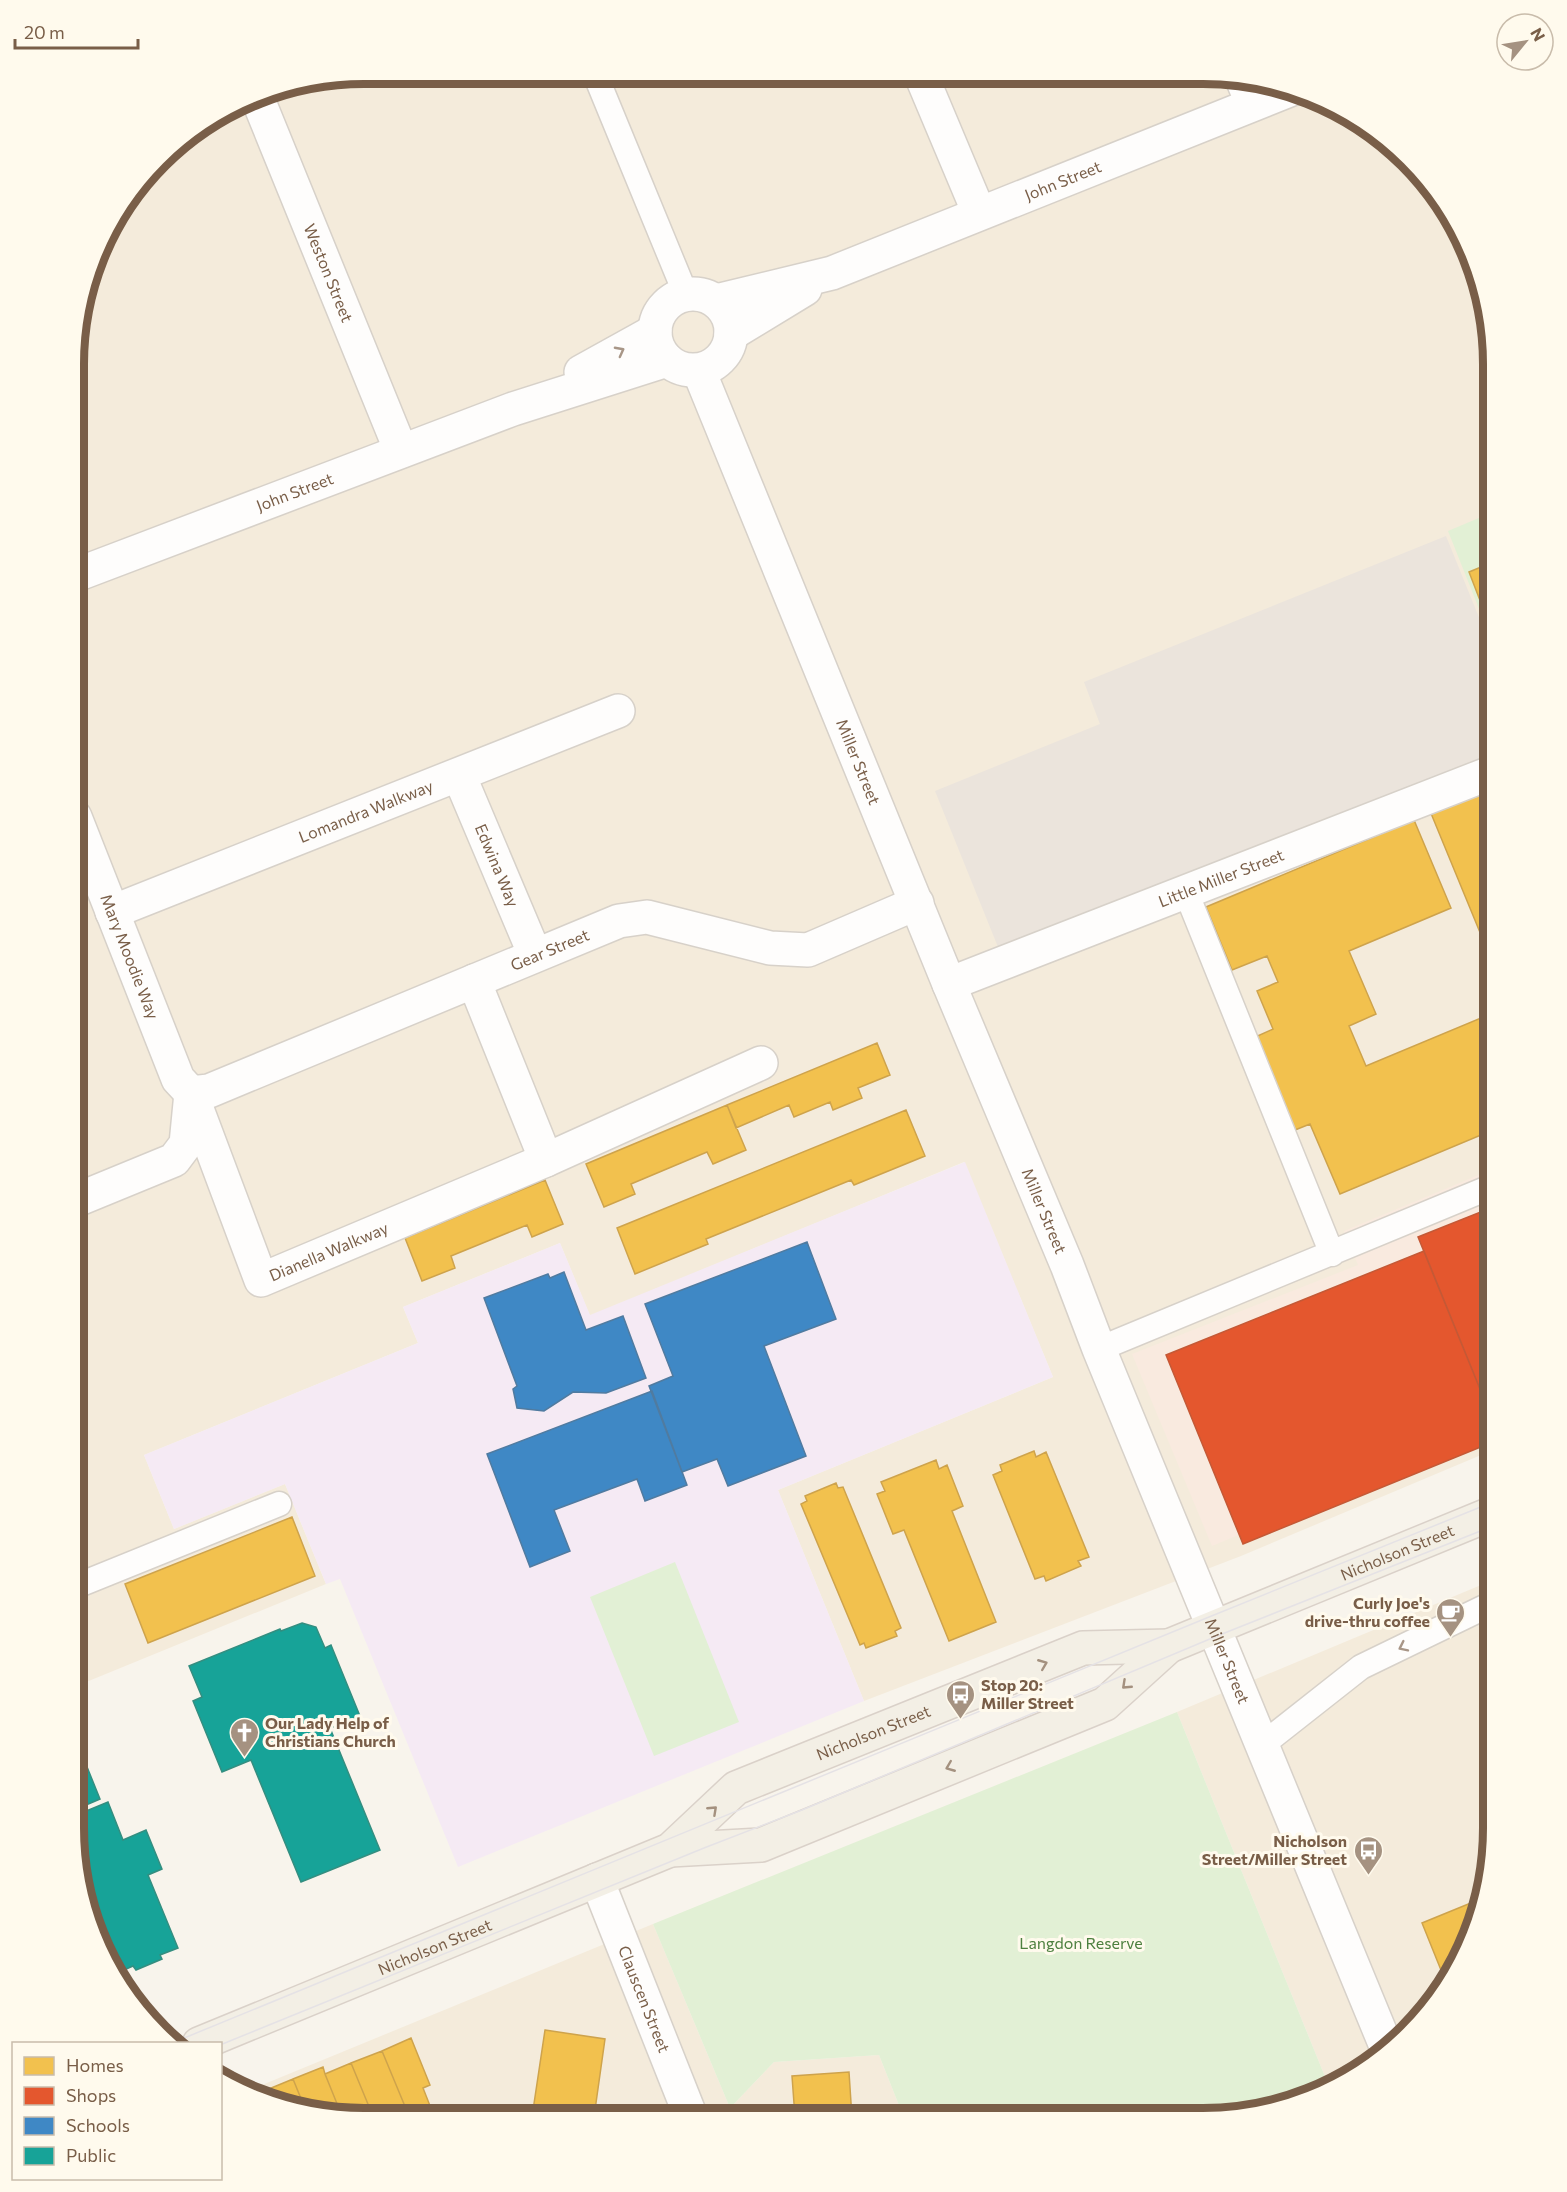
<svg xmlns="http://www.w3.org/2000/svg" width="1567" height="2192" font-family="Commissioner,sans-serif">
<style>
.residential{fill:#f4ebdb}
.commercial{fill:#f9eadf}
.industrial{fill:#ebe4dc}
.education{fill:#f5eaf4}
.green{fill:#e2f0d5}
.homes{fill:#f2c14e;stroke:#cea34c;stroke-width:1.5}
.shops{fill:#e4572e;stroke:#c45936;stroke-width:1.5}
.schools{fill:#3f88c5;stroke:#507ba0;stroke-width:1.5}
.public{fill:#17a398;stroke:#348e80;stroke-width:1.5}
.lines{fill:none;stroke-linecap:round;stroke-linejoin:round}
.service-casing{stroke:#d7d1c9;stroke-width:27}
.pedestrian-casing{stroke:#d7d1c9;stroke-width:36}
.minor-casing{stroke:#d7d1c9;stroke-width:36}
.primary-casing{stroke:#dad1c9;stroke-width:36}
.service{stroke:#fefdfc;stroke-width:24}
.pedestrian{stroke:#fefdfc;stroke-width:33}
.minor{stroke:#fefdfc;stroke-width:33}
.primary{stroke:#f3efe5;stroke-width:33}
.tram{stroke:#e5e2e5;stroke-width:1.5}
.oneway{stroke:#a89687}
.oneway2{stroke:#a4917f}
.labels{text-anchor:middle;stroke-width:6;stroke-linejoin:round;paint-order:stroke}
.street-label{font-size:16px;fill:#795e48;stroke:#fffaed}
.poi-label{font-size:16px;font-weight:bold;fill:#795e48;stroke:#fffaed;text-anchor:end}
.park-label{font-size:16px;fill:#4d803f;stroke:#fffaed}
.rim{fill:none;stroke:#795e48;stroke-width:8}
</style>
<rect width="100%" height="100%" fill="#f8f4ec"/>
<!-- residential -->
<path class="residential" d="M364 74 1241 76 1314 95 1380 133 1433 187 1464 236 1493 363V1450L1241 1556 864 1701 778 1490 1053 1377 964 1162 590 1316 560 1243 403 1307 418 1343 144 1455 174 1529 285 1484 326 1584 74 1687 76 326 112 219 173 145 270 89Z
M1493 1580V1848L1478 1922 1444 1990 1394 2047 1330 2089 1177 1712Z
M653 1924 730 2108 774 2062 879 2055 904 2118 326 2116 253 2097 245 2092Z"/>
<!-- commercial -->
<path class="commercial" d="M1493 1169V1429L1212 1546 1132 1354 1358 1265 1344 1231Z"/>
<!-- industrial -->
<path class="industrial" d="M1446 536 1493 652V754L1000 952 935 791 1100 724 1084 682Z"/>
<!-- education -->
<path class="education" d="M965 1162 1053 1377 778 1490 864 1701 458 1867 340 1579 326 1584 285 1484 174 1529 144 1455 418 1343 403 1307 560 1243 590 1315Z"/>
<!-- green -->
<path class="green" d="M1493 512V644L1448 531Z
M675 1562 739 1722 654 1756 590 1597Z
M1177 1712 1330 2089 1204 2118H904L879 2055 774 2062 730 2108 653 1924Z"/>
<!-- homes -->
<path class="homes" d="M1493 562V634L1469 572Z
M1493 784V964L1430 811Z
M1414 820 1451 908 1349 951 1376 1014 1349 1026 1366 1066 1493 1013V1130L1340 1194 1310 1124 1290 1132 1251 1039 1273 1029 1257 991 1278 982 1267 956 1232 970 1206 907Z
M877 1043 890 1075 858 1088 862 1098 833 1110 830 1102 794 1117 789 1105 736 1128 727 1105Z
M727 1105 746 1150 713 1164 707 1152 631 1184 635 1194 604 1207 586 1164Z
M906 1110 925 1156 854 1185 851 1180 706 1239 708 1244 635 1274 617 1228Z
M545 1180 563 1224 532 1237 527 1225 451 1256 455 1268 422 1281 405 1238Z
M1034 1451 1036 1457 1046 1452 1089 1557 1078 1561 1081 1566 1046 1581 1044 1576 1035 1579 993 1475 1002 1471 1000 1465Z
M936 1460 939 1469 947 1465 963 1506 952 1511 996 1622 949 1641 904 1530 893 1534 877 1494 885 1491 881 1482Z
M836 1483 838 1488 843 1487 901 1628 895 1631 897 1636 866 1648 864 1643 860 1645 801 1504 807 1501 805 1496Z
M292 1517 315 1576 148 1643 125 1584Z
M1483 1898 1478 1922 1447 1985 1422 1923Z
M545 2030 605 2039 594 2117H532Z
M411 2038 430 2085 423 2088 434 2116H409L382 2051Z
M382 2051 409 2116H381L376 2106 370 2109 351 2063Z
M351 2063 370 2109 354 2116H342L325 2074Z
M323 2067 325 2074 342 2116H326L306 2111 293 2079Z
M849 2072 852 2118 795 2117 792 2076Z
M293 2079 306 2111 268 2101 264 2091Z
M264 2091 268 2101 252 2096Z"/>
<!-- shops -->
<path class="shops" d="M1493 1207V1421L1418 1237Z
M1424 1251 1493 1421V1442L1243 1544 1166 1355Z"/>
<!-- schools -->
<path class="schools" d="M807 1242 836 1319 764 1346 806 1456 728 1486 717 1459 682 1472 649 1386 673 1376 645 1304Z
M564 1272 586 1330 623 1316 646 1378 606 1393 573 1392 544 1411 517 1408 513 1389 517 1386 484 1298 548 1274 550 1278Z
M652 1391 687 1485 645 1501 637 1479 554 1510 570 1551 530 1567 487 1454Z"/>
<!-- public -->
<path class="public" d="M302 1623 316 1627 325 1648 331 1645 360 1716 330 1728 380 1850 301 1882 251 1760 222 1772 193 1701 202 1697 189 1666 280 1629 281 1631Z
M83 1757 100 1799 74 1810V1760Z
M108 1802 123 1840 146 1830 162 1869 148 1875 178 1948 160 1955 162 1959 136 1970 133 1966 115 1974 97 1927 74 1829V1816Z"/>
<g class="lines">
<defs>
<path id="service" d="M595 74 686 295
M1236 76 1249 107
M1186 892 1332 1254
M1099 1349 1493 1186
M74 1587 279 1504
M1262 1745 1361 1667 1493 1603"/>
<g id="pedestrian">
<path id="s1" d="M459 775 535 955"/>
<path id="s2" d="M112 912 618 711"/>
<path d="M474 981 546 1160"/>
<path id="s3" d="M191 1093 261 1280 546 1160 761 1063"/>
</g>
<g id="minor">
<path d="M921 75 979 213"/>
<path id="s4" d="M257 97 401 451"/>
<circle cx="693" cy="332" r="38"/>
<path id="s5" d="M716 301 832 273 1292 89"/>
<path d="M731 334 805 289"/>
<path id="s6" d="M699 371 949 984 1067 1265 1099 1349 1388 2051"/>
<path d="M581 372 655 331"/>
<path id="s7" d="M76 575 513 409 667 360"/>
<path id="s8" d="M75 817 178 1079 191 1093"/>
<path id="s9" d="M949 984 1493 772"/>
<path id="s10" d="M191 1093 209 1091 619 921 647 917 770 948 808 950 917 903"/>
<path d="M79 1199 174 1160 186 1144 191 1093"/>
<path id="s11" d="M597 1880 691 2117"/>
</g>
<g id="primary">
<path id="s12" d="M670 1850 761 1845 1105 1704 1169 1646 1493 1513"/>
<path id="s13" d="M199 2044 670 1850 736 1788 1083 1648 1169 1646"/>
</g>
</defs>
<!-- service casing -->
<use href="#service" class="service-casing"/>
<!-- pedestrian casing -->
<use href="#pedestrian" class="pedestrian-casing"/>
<!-- minor casing -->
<use href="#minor" class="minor-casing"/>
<!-- primary casing -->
<use href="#primary" class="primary-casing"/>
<!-- service -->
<use href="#service" class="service"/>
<!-- pedestrian -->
<use href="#pedestrian" class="pedestrian"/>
<!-- minor -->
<use href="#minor" class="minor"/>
<!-- primary -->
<use href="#primary" class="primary"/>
<!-- tram -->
<path class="tram" d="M172 2043 1209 1617 1493 1502
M220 2045 704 1848 802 1810 1217 1636 1493 1526"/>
</g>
<!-- one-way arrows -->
<defs><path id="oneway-chevron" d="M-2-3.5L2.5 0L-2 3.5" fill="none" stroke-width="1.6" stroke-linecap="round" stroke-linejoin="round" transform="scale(1.5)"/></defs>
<g class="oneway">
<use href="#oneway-chevron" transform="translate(620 351) rotate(-28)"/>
<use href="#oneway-chevron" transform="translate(1403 1647) rotate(154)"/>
</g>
<g class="oneway2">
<use href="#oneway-chevron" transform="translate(1043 1664) rotate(-22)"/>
<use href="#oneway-chevron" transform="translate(1126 1685) rotate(137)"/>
<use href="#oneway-chevron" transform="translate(950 1767) rotate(158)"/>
<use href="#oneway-chevron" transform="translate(713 1810) rotate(-43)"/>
</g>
<!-- icons -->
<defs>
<symbol id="cafe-pin" viewBox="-11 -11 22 30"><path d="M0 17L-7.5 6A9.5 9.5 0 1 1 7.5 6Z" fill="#a59281" stroke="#fffaed"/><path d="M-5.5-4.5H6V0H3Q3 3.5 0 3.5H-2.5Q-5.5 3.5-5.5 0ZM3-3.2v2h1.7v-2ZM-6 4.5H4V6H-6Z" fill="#fff"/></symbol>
<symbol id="bus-pin" viewBox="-11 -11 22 30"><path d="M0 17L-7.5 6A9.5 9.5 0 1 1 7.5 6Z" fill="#a59281" stroke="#fffaed"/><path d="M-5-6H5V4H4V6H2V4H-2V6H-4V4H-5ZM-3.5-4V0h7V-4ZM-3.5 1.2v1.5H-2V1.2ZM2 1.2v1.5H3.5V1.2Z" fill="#fff"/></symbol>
<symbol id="church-pin" viewBox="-11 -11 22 30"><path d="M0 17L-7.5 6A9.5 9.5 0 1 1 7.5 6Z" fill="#a59281" stroke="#fffaed"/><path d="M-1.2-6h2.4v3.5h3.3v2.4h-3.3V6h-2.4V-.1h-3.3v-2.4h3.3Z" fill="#fff"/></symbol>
</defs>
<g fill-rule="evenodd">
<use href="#cafe-pin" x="1434" y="1596" width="33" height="45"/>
<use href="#bus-pin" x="944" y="1678" width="33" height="45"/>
<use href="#church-pin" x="228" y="1716" width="33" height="45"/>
<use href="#bus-pin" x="1352" y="1834" width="33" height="45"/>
</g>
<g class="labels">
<!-- street labels -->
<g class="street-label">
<text dy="6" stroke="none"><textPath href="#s5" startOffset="368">John Street</textPath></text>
<text dy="6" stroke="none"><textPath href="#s4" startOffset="190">Weston Street</textPath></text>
<text dy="6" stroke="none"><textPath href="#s7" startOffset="234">John Street</textPath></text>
<text dy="6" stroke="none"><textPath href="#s6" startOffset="422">Miller Street</textPath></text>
<text dy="6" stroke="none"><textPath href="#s2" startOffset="273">Lomandra Walkway</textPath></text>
<text dy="6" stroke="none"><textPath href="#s1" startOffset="98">Edwina Way</textPath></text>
<text dy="6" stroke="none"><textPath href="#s9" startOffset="292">Little Miller Street</textPath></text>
<text dy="6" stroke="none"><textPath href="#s10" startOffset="387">Gear Street</textPath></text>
<text dy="6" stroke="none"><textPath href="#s8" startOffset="150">Mary Moodie Way</textPath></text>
<text dy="6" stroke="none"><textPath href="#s6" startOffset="908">Miller Street</textPath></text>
<text dy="6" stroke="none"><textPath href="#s3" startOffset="273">Dianella Walkway</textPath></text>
<text dy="6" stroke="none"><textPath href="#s12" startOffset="796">Nicholson Street</textPath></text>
<text dy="6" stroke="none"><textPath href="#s6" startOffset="1394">Miller Street</textPath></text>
<text dy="6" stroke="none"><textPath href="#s13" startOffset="748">Nicholson Street</textPath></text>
<text dy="6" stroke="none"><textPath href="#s13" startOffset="255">Nicholson Street</textPath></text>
<text dy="6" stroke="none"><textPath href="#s11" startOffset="128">Clauscen Street</textPath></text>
</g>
<!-- poi labels -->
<g class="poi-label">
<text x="1430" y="1609">Curly Joe's<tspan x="1430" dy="18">drive-thru coffee</tspan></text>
<text x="981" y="1691" text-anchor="start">Stop 20:<tspan x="981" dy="18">Miller Street</tspan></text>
<text x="265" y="1729" text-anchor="start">Our Lady Help of<tspan x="265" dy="18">Christians Church</tspan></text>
<text x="1347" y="1847">Nicholson<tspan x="1347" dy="18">Street/Miller Street</tspan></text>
</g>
<!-- park labels -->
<g class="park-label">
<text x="1081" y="1949">Langdon Reserve</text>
</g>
</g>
<!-- crop -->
<path d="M0 0H1567V2192H0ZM364 84H1203A280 280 0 0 1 1483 364V1828A280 280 0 0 1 1203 2108H364A280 280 0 0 1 84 1828V364A280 280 0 0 1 364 84Z" fill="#fffaed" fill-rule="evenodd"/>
<path class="rim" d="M364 84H1203A280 280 0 0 1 1483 364V1828A280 280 0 0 1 1203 2108H364A280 280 0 0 1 84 1828V364A280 280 0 0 1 364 84Z"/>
<!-- legend -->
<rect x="12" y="2042" width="210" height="138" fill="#fffaed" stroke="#c9bcab" stroke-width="1.5"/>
<rect x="24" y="2057" width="30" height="18" fill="#f2c14e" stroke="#c9bcab" stroke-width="1.5"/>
<text x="66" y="2072" font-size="18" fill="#795e48">Homes</text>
<rect x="24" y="2087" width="30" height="18" fill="#e4572e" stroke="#c9bcab" stroke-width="1.5"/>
<text x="66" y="2102" font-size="18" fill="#795e48">Shops</text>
<rect x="24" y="2117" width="30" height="18" fill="#3f88c5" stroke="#c9bcab" stroke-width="1.5"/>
<text x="66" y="2132" font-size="18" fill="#795e48">Schools</text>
<rect x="24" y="2147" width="30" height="18" fill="#17a398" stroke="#c9bcab" stroke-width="1.5"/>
<text x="66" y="2162" font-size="18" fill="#795e48">Public</text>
<!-- north arrow -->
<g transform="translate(1525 42) rotate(60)"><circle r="28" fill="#fffaed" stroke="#c9bcab" stroke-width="1.5"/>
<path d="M0-4.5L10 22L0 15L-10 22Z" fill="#a59281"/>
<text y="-9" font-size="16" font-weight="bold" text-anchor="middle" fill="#795e48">N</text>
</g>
<!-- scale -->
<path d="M15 39v9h123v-9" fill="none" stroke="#795e48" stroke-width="3"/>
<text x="24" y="39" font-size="18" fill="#795e48" stroke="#fffaed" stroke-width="4.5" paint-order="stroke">20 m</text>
</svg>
